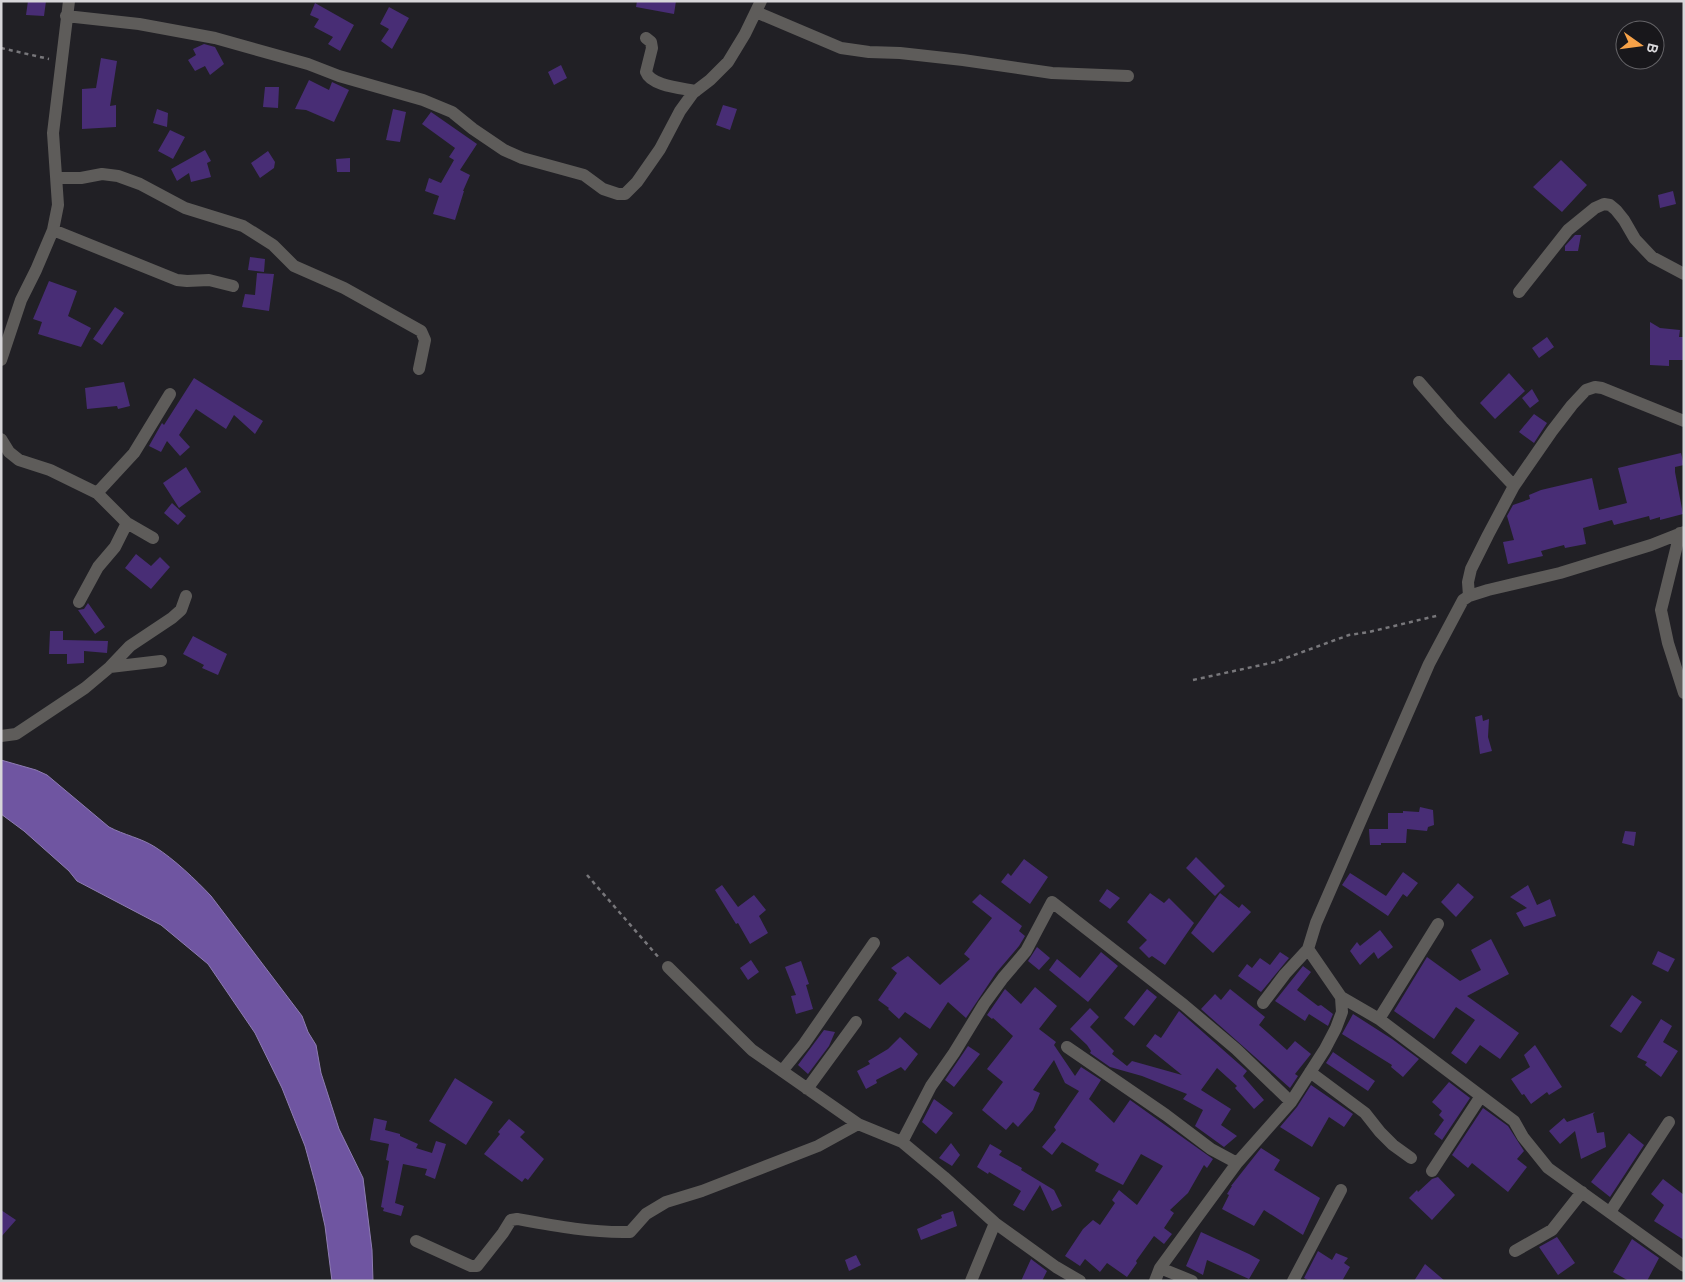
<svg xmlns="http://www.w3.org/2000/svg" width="1685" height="1282" font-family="'Varela Round',sans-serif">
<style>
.water{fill:#6f55a1;stroke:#8e7cb2}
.building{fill:#482d75}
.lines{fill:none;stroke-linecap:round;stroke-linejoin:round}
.path{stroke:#78777b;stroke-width:2.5;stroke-dasharray:4 4;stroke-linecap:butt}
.street{stroke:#5e5c5a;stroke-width:12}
</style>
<rect width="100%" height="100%" fill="#212025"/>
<!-- water -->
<path class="water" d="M1 760 36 770 47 775 109 827C124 835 141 838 155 847 174 859 196 880 211 896L302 1016 308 1032 316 1045 321 1073 339 1129 363 1178 372 1250 373 1281H332L325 1226 316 1186 305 1146 282 1088 255 1033 208 964 161 925 77 881 69 871 24 831 1 814Z"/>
<!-- building -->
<path class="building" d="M28 1H46L44 16 26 15Z
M637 1H676L674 14 636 7Z
M315 3 354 25 340 51 328 44 333 37 314 27 319 19 310 15Z
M389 7 409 18 392 49 381 41 389 29 380 24Z
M204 44 215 47 224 64 210 75 205 66 195 71 188 60 196 55 193 49Z
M101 58 117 61 110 106 116 105V127L82 129V89L96 88Z
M561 65 567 78 554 85 548 72Z
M309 80 329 90 332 82 349 90 334 122 306 110 295 109Z
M265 87H279L278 108 263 107Z
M723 105 737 109 730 130 716 125Z
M157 109 168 113 167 127 153 123Z
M393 109 406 112 400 142 386 140Z
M431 112 477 144 460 170 470 175 463 191H464L455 220 433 214 439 196 425 191 429 178 441 183 454 160 449 157 455 148 422 124Z
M170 130 185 137 173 159 158 151Z
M205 150 211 161 207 163 211 177 191 182 189 173 177 181 171 169Z
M268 151 275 162 274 168 260 178 251 163Z
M350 158V172H337L336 159Z
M1561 160 1587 185 1562 212 1533 187Z
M1673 191 1676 204 1660 208 1658 195Z
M1575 235H1581L1578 251H1565V246Z
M250 257 265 259 264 272 248 270Z
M257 273 274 274 269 311 242 307 245 294 255 295Z
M49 281 77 291 68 316 91 328 81 347 38 334 42 322 33 319Z
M115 307 124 313 102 345 93 339Z
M1650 322 1660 328 1680 330 1679 337H1684V360H1669V366L1650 365Z
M1547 337 1554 347 1539 358 1532 348Z
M1509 373 1525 391 1495 419 1480 403Z
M194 378 263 421 255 434 234 415 226 429 196 409 179 435 190 447 180 456 167 441 161 452 149 446 162 423 164 425Z
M124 382 130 406 118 409 117 406 87 409 85 388Z
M1532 389 1539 401 1530 408 1522 398Z
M1534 414 1547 423 1534 443 1519 432Z
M1681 453 1684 465 1675 467V472L1683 514 1660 520V517L1650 520 1649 516 1614 525 1612 520 1583 528 1586 544 1565 548 1564 545 1541 551 1543 556 1508 564 1503 542 1514 540 1507 516 1513 505 1530 499 1529 495 1541 490 1592 478 1599 510 1627 503 1618 468Z
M186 467 201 492 179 508 163 483Z
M172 503 186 516 178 525 164 513Z
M136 554 151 566 160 557 170 567 151 589 125 568Z
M88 603 105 627 95 634 78 610 84 609Z
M50 631H63V640L108 641 107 653 84 651V663L67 664V654H49Z
M193 636 227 654 218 675 202 668 204 665 183 654Z
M1482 715 1483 721 1489 719 1488 737 1492 751 1480 754 1475 717Z
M1420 807 1433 810 1434 825 1428 827 1427 831 1407 829 1406 843H1381V845H1370L1369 829H1388V813H1403V811L1419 812Z
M1625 831 1636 832 1634 846 1622 843Z
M1196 857 1225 886 1215 896 1186 868Z
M1024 859 1048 877 1030 904 1001 882 1008 873 1011 876Z
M1403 872 1418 883 1407 897 1403 894 1388 916 1342 885 1350 873 1386 896Z
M1458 883 1474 897 1456 917 1441 902Z
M722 885 738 907 754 895 766 910 759 916 768 933 750 944 738 923 736 924 715 890Z
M1528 885 1537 905 1550 899 1556 916 1524 927 1516 913 1527 908 1510 897Z
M1107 889 1120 898 1110 909 1099 901Z
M1150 893 1164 903 1169 898 1194 923 1165 965 1152 956 1149 958 1139 948 1147 940 1127 922Z
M1220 893 1239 908 1242 904 1251 912 1213 953 1191 933Z
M980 894 1022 926 1019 931 1025 936 1019 946 996 973 966 1018 948 1002 930 1029 905 1012 899 1019 888 1009 889 1008 878 1000 897 973 891 968 908 956 940 985 970 959 964 954 992 918 972 902Z
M1380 930 1393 947 1378 959 1374 952 1360 965 1350 951 1357 942 1360 946Z
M1491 939 1509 974 1467 996 1519 1033 1500 1059 1480 1045 1466 1064 1451 1053 1475 1020 1456 1007 1434 1039 1394 1011 1427 957 1460 981 1481 970 1471 950Z
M1037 947 1050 958 1039 970 1028 961Z
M1658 951 1675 959 1668 972 1652 964Z
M1101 952 1118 966 1088 1002 1049 970 1057 959 1080 978Z
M1280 952 1289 958 1261 992 1238 976 1247 964 1252 968 1260 958 1270 965Z
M751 960 759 972 748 980 740 968Z
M801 961 809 984 806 985 813 1009 796 1014 791 996 796 995 785 967Z
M1303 966 1311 972 1297 990 1318 1006 1321 1005 1333 1014 1328 1026 1309 1014 1305 1021 1275 1001Z
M1035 987 1057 1006 1039 1029 1056 1042 1054 1045 1075 1076 1081 1067 1101 1080 1089 1099 1114 1123 1130 1100 1213 1159 1207 1168 1204 1165 1188 1193 1170 1210 1174 1213 1164 1228 1172 1234 1164 1244 1154 1236 1136 1261 1137 1263 1127 1277 1107 1263 1100 1272 1085 1259 1080 1266 1065 1256 1083 1229 1093 1220 1100 1225 1115 1203 1112 1200 1119 1190 1137 1205 1163 1166 1141 1154 1123 1185 1095 1171 1099 1164 1062 1142 1052 1155 1042 1147 1056 1130 1054 1127 1079 1091 1065 1083 1054 1060 1033 1090 1040 1093 1033 1110 1018 1127 1013 1122 1006 1130 982 1110 1003 1082 987 1069 1013 1036 993 1018 992 1019 987 1015 1005 989 1021 1004Z
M1147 989 1157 997 1134 1026 1124 1018Z
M1230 989 1265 1017 1259 1025 1287 1050 1295 1041 1311 1054 1295 1074 1298 1076 1290 1088 1201 1009 1215 994 1221 1000Z
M1632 995 1642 1002 1621 1033 1610 1026Z
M1090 1008 1099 1017 1090 1027 1114 1051 1112 1054 1127 1066 1132 1061 1182 1075 1146 1046 1155 1034 1161 1038 1179 1011 1247 1071 1243 1076 1264 1100 1254 1109 1235 1088 1237 1086 1217 1068 1201 1090 1231 1109 1221 1125 1237 1136 1224 1147 1195 1126 1203 1110 1183 1099 1187 1094 1142 1076 1110 1067 1090 1053 1091 1051 1087 1045 1070 1029Z
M1353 1014 1392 1039 1419 1059 1403 1077 1391 1067 1392 1065 1342 1034Z
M1661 1019 1672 1026 1663 1042 1678 1051 1661 1077 1645 1065 1647 1062 1637 1057Z
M824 1030 835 1032 829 1046 808 1074 798 1065Z
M900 1037 918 1054 905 1071 901 1067 876 1080 877 1083 866 1089 857 1071 870 1064 868 1061 888 1049Z
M1535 1045 1562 1087 1549 1095 1547 1092 1531 1104 1524 1094 1522 1095 1511 1079 1530 1067 1524 1055Z
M968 1046 980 1054 954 1087 945 1080Z
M1333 1052 1375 1081 1368 1091 1326 1063Z
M455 1078 493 1102 466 1145 429 1121Z
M1449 1082 1470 1098 1442 1140 1434 1134 1444 1120 1439 1115 1442 1111 1432 1102Z
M1311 1085 1353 1114 1344 1127 1329 1117 1312 1147 1280 1127 1297 1107Z
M934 1099 953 1113 936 1134 922 1122Z
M1483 1108 1508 1126 1524 1151 1517 1159 1527 1167 1508 1192 1472 1163 1468 1168 1452 1155Z
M1595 1112 1593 1114 1597 1133 1604 1132 1606 1147 1581 1159 1575 1131 1560 1144 1549 1131 1564 1118 1567 1122Z
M374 1118 387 1121 385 1130 400 1134V1136L418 1144 416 1148 432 1153 436 1141 446 1144 435 1179 425 1175 427 1169 403 1164 395 1203 404 1206 401 1216 383 1211 384 1208 381 1207 389 1161 386 1160 389 1144 370 1140Z
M509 1119 525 1132 520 1137 544 1159 528 1180 525 1178 522 1182 484 1154 500 1134 498 1132Z
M1629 1133 1644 1145 1610 1197 1591 1182Z
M951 1143 960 1155 952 1166 939 1158Z
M990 1144 1002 1151 999 1155 1022 1168 1021 1170 1054 1190 1062 1206 1052 1211 1040 1185 1024 1211 1013 1205 1021 1191 989 1172 988 1174 977 1167Z
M1261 1148 1280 1160 1274 1170 1320 1198 1303 1235 1264 1210 1254 1226 1222 1209 1229 1195 1227 1194 1232 1186H1231Z
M1438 1177 1455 1195 1432 1220 1409 1198 1417 1190 1418 1192 1432 1179Z
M1663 1179 1684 1195V1240L1654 1221 1664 1205 1651 1194Z
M1 1210 16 1220 1 1237Z
M953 1211 957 1226 921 1240 917 1229 942 1218 941 1215Z
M1201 1232 1249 1254 1260 1260 1249 1279 1207 1260 1203 1275 1186 1266Z
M1557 1237 1575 1263 1558 1275 1539 1247Z
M1632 1239 1659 1258 1647 1281H1629L1613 1272Z
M1318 1251 1332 1260 1336 1253 1348 1258 1344 1263 1350 1267 1342 1281H1310L1304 1278Z
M856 1255 861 1265 849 1271 845 1260Z
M1031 1259 1047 1271 1042 1281H1021Z
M1425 1264 1445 1281H1414Z"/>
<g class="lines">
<!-- path -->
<path class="path" d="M1 48 49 59
M1193 680 1275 662 1349 635 1369 632 1440 615
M587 875 660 959"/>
<!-- street -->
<path class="street" d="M756 12 841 48 869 52 900 53 963 60 1052 73 1128 76
M66 16 139 24 215 38 308 64 339 76 423 100 452 112 473 129 504 150 522 158 584 175 603 189 618 194H625L637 182 660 149 680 111 693 93 710 80 728 62 745 34 761 1
M646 38 651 42 652 48 646 72C651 86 682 88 696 91
M57 178H81L102 174 118 176 140 184 185 208 243 226 273 245 294 266 344 288 421 331 425 340 419 369
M53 230 177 280 187 281 209 280 233 286
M1519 292 1568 230 1595 208 1604 204 1610 205 1616 210 1624 220 1635 239 1652 257 1684 274
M1 360 21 300 36 270 53 230 58 205 53 133 69 1
M1419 382 1452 420 1514 486
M1 439 9 452 19 460 50 470 97 493 127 523 153 538
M97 493 134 453 170 394
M1680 533 1661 610 1668 643 1684 693
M1469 596 1468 582 1471 569 1488 535 1514 486 1552 431 1572 405 1586 390 1595 387 1602 388 1684 421
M79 602 98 567 115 547 127 523
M110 667 161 661
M1 736 16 734 85 688 110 667 130 646 172 618 181 610 186 596
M668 967 752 1050 858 1124 902 1142 944 1177 995 1223 1056 1267 1080 1281
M1341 997 1379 1019 1514 1121 1523 1137 1548 1168 1684 1266
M1263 1003 1285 974 1308 949
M1379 1019 1438 924
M1067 1047 1166 1115 1211 1149 1237 1163
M782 1071 804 1044 874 943
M1310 1072 1365 1113 1380 1132 1393 1145 1411 1158
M807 1089 856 1022
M902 1142 931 1086 954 1053 984 1004 1003 978 1026 951 1052 902 1184 1005 1236 1049 1291 1102
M1432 1171 1481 1096
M1610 1212 1669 1122
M416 1241 471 1266H477L503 1233 511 1220 517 1219C555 1226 592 1233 630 1232L646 1214 666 1202 702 1191 818 1146 858 1124
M1515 1251 1552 1230 1582 1192
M1160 1268 1192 1281
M971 1281 995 1223
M1155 1281 1160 1268 1237 1163 1291 1102 1325 1049 1336 1028 1342 1012 1341 997 1308 949 1316 923 1429 664 1463 600 1469 596 1488 590 1560 573 1651 545 1684 532
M1293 1281 1341 1190"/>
</g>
<!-- border -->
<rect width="1685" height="1282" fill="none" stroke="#d7d6d9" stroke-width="5"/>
<!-- north arrow -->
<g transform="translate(1640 45) rotate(104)"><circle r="24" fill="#18171b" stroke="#646367"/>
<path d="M0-4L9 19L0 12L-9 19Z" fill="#f7a248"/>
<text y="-8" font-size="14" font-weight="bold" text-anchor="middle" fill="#d7d6d9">B</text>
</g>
</svg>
